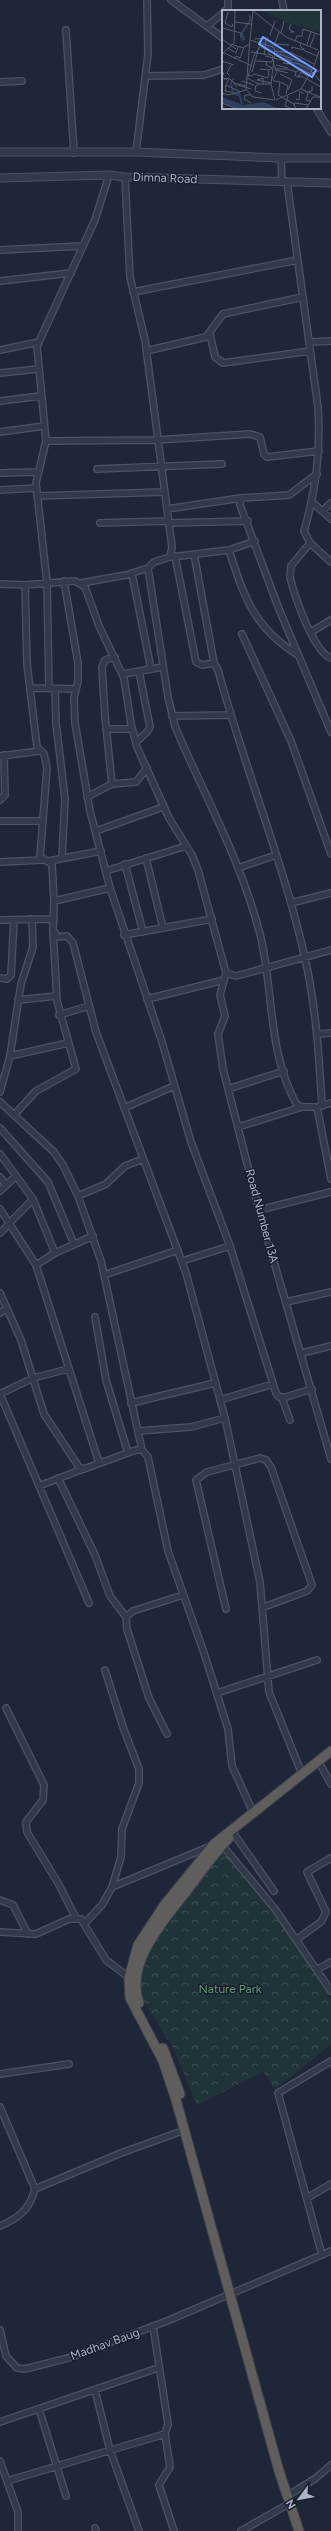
<svg xmlns="http://www.w3.org/2000/svg" width="331" height="2531" font-family="Figtree,sans-serif">
<style>
.park{fill:url(#park-crowns)}
.lines{fill:none;stroke-linecap:round;stroke-linejoin:round}
.minor-casing{stroke:#4d5363;stroke-width:8}
.tertiary-casing{stroke:#4d5363;stroke-width:9}
.trunk-casing{stroke:#3a404f;stroke-width:11}
.minor{stroke:#323948;stroke-width:5.5}
.tertiary{stroke:#323948;stroke-width:7}
.trunk{stroke:#605e5c;stroke-width:9}
.labels{text-anchor:middle;stroke-width:3;stroke-linejoin:round;paint-order:stroke}
.street-label{font-size:12px;fill:#acb3c5;stroke:#181e2c}
.park-label{font-size:12px;fill:#639774;stroke:#181e2c}
.inset-river{fill:none;stroke:#304060;stroke-width:2}
.inset-road{fill:none;stroke:#575e70;stroke-width:1}
.view{fill:#789efe;fill-opacity:0.15;stroke:#789efe;stroke-width:2}
.inset-edge{fill:none;stroke:#acb3c5;stroke-width:2}
</style>
<defs>
<pattern id="park-crowns" width="20" height="18" patternUnits="userSpaceOnUse"><rect width="20" height="18" fill="#203339"/><path d="M2 6a3 3 0 1 1 6 0M12 15a3 3 0 1 1 6 0" fill="none" stroke="#3e4e54"/></pattern>
</defs>
<rect width="100%" height="100%" fill="#1e2638"/>
<!-- park -->
<path class="park" d="M223 1852 286 1928 331 1998V2045L275 2089 263 2072 197 2105 172 2046 144 2002 139 1980 142 1956Z"/>
<g class="lines">
<defs>
<path id="minor" d="M171 0 223 38
M282 0 284 11
M225 11 228 8V0
M207 26 223 13
M66 30 74 153
M145 76 204 75 223 69
M0 82 22 81
M316 108 331 132
M136 152 148 54 147 0
M281 158 282 182
M125 177 130 277 145 340 172 547 170 557 154 562 148 568 168 697 175 726 183 745C211 807 243 868 260 934 274 990 267 1052 297 1105L302 1107H316L318 1112 331 1179
M287 182 318 407C321 450 316 490 304 531L310 543 331 562
M0 250 83 246
M0 281 71 273
M133 292 298 260
M210 334 215 357 223 363 310 351
M309 342 331 341
M0 350 39 342
M146 351 206 337 223 314 303 297
M0 373 38 369
M0 401 41 396
M0 432 44 426
M46 441 157 440 250 434 260 437 264 454 267 457 319 451
M97 469 222 464
M0 473 37 472
M0 490 36 488
M37 496 164 492
M241 498 289 495 317 474
M313 503 331 519
M167 509 241 498 240 505 279 609 331 732
M322 511 331 503
M100 523 168 521
M169 523 248 521
M310 543 291 566 290 577C294 595 314 653 331 658
M229 550C244 597 254 628 298 655
M194 554 214 663
M175 556 196 662 202 665 214 663 218 670C244 767 283 860 305 958 316 1007 319 1056 322 1106
M172 557 229 550 255 541
M132 574 151 669
M64 581 78 663V681L74 698 75 723 90 811 110 888 162 1042 191 1142 230 1246 276 1393 279 1397H286L312 1389
M81 583 126 575 148 568
M0 584 25 585 75 581 85 587 99 626 124 678 131 724 137 747 169 818 192 855 198 870 226 973 236 976 331 950
M25 585 27 664 37 747 44 754 47 768 40 857 52 864 54 901 53 930 58 937 67 936 73 943 96 1032 186 1273 225 1418 260 1582 269 1692 302 1774
M311 632 331 620
M242 634 291 741 331 854
M123 674 163 667
M30 688 76 689
M49 689 47 583 36 483 46 441 37 346 95 220 109 175
M55 689 56 723 65 799 62 858
M172 716 230 715
M106 729H132
M136 742 147 732 150 727 139 671
M0 756 40 751
M112 784 105 717 102 667 105 660 115 657
M87 797 112 784 136 782 147 768
M0 800 5 795 4 755
M0 821H42
M96 831 163 807
M146 858 163 928
M49 861 101 851
M0 862 42 860
M125 864 143 932
M238 868 276 855
M106 871 186 846
M54 901 110 888
M291 903 331 893
M0 920 54 919
M124 935 212 919
M226 973 220 995 225 1016 218 1034 223 1069 259 1210 331 1459
M0 978 7 979 11 975 14 920
M147 999 224 980
M18 1000 56 996
M59 1015 89 1006
M318 1034 331 1033
M10 1056 68 1043
M228 1089 284 1071
M0 1092 10 1056 21 984 33 947 32 919
M0 1102 54 1152 63 1165 78 1196 101 1261 142 1450
M320 1106 331 1103
M124 1108 174 1086
M15 1114 36 1091 76 1069 57 1001 53 931
M238 1127 302 1107
M0 1128 48 1182 74 1244
M0 1154 33 1199 55 1253
M0 1177 6 1185
M0 1191 16 1176
M78 1196 106 1184 125 1166 143 1159
M0 1209 36 1265 99 1463
M259 1210 331 1192
M0 1233 33 1199
M182 1261 230 1246
M36 1265 55 1253 93 1236
M104 1275 178 1250
M0 1293 21 1340 44 1414 79 1467 84 1469 136 1450H142L148 1457 168 1551 204 1653 228 1729 232 1766 253 1812
M286 1302 331 1292
M0 1313 7 1308
M95 1317 106 1380 128 1453
M302 1353 331 1346
M0 1394 89 1603
M0 1394 33 1378 68 1369
M282 1398 290 1420
M220 1400 273 1384
M131 1403 215 1383
M138 1431 191 1427 225 1418
M58 1478 95 1555 110 1596 126 1617
M39 1486 83 1469
M226 1609 196 1480 207 1472 260 1458 266 1460 271 1467 312 1585 307 1591 264 1607
M217 1693 317 1660
M6 1708 44 1785 43 1800 26 1822 27 1832 58 1883 76 1918
M167 1734 149 1698 127 1629 126 1617 133 1611 183 1595
M321 1766 331 1784
M234 1834 274 1891
M222 1845 275 1909 331 1991
M112 1887 211 1846
M0 1900 13 1905 28 1934
M85 1923 102 1905 112 1887 121 1857 122 1829 139 1783V1769L123 1727 105 1670
M0 1932 36 1934 69 1919H81L106 1960 131 1979
M297 1939 321 1922 326 1912 307 1872 331 1858
M318 1969 331 1962
M0 2074 69 2064
M0 2107 35 2189 121 2153 185 2130
M307 2198 331 2184
M0 2226C19 2218 30 2209 35 2189
M322 2255 278 2093 331 2061
M0 2330 6 2356 17 2368 25 2369 72 2357 167 2321 331 2251
M95 2390 110 2450 139 2531
M39 2409 66 2496
M0 2422 158 2368
M165 2434 170 2467 159 2485 174 2531
M0 2461 18 2512V2531
M7 2481 165 2434 168 2424 153 2326
M287 2496 316 2478 331 2465
M95 2528 96 2531
M241 2531 290 2503"/>
<path id="tertiary" d="M0 152H136L281 158H331
M0 178 109 175 125 177 331 183"/>
<path id="trunk" d="M139 2003C124 1962 166 1918 189 1888 202 1871 214 1853 229 1838
M163 2048 180 2094
M299 2531 279 2471 176 2100 163 2061 130 1998 129 1978 138 1945 165 1904 214 1844 331 1751"/>
</defs>
<!-- minor casing -->
<use href="#minor" class="minor-casing"/>
<!-- tertiary casing -->
<use href="#tertiary" class="tertiary-casing"/>
<!-- trunk casing -->
<use href="#trunk" class="trunk-casing"/>
<!-- minor -->
<use href="#minor" class="minor"/>
<!-- tertiary -->
<use href="#tertiary" class="tertiary"/>
<!-- trunk -->
<use href="#trunk" class="trunk"/>
</g>
<g class="labels">
<!-- street labels -->
<g class="street-label">
<text transform="translate(165 178) rotate(2)" y="4">Dimna Road</text>
<text transform="translate(262 1216) rotate(75)" y="4">Road Number 13A</text>
<text transform="translate(105 2344) rotate(-20)" y="4">Madhav Baug</text>
</g>
<!-- park labels -->
<g class="park-label">
<text x="230" y="1993">Nature Park</text>
</g>
</g>
<!-- overview -->
<g transform="translate(222 10)">
<rect width="99" height="99" fill="#1e2638"/>
<path d="M38 0H99V22L69 14Z" fill="#203339"/>
<path d="M0 87 21 95 42 92 57 99H18L0 92Z" fill="#304060"/>
<path class="inset-river" d="M19 30 22 29 20 23 29 9 27 5M12 68 9 73 11 82 15 85 17 83 20 94"/>
<path class="inset-road" d="M31 1 28 30 51 37 53 40 49 74 53 90M31 1 64 27 96 40M6 2 3 13 10 17 11 14M13 12 29 14M0 18 19 23V28M68 22H72L67 19 69 14M59 23 62 11M48 25 53 11M0 29 14 39M33 29 46 28M28 30 24 79 31 87 53 90M73 31 75 26H80L81 19 99 25M79 33 78 36 83 41 95 46M9 34 21 38M54 34 67 35M85 35 89 21M52 36 57 22M39 37 47 41V45M88 37 93 24M6 38 14 43 16 37M70 39V37L81 40 82 38M53 41 70 43 92 54M0 42 30 56M29 42 49 45M54 43 82 53M0 44 12 33 13 0M42 45 44 29 48 32M43 46 77 54 89 60M54 46 70 51M12 49 14 46 18 48 22 37 28 34M0 51 12 55M34 51 50 52 51 46 48 45M45 51 44 55 50 58 47 60M66 54 61 53 68 54M52 55 55 62 52 68M54 55 66 58M38 59 47 60 46 67M52 59H66L74 62 73 66 81 67 99 77M54 60 66 63M89 61 99 72M0 62 2 63 0 67 5 70M30 62 38 33M74 62 79 59 87 63M58 64 70 70 66 80M26 65 30 66 32 64 46 68M86 65 99 60M8 66 5 63 9 55M26 67 32 45 38 37M50 67 52 71 58 72 56 85 72 94 74 99M25 68 37 74H49M76 68 79 62 85 66M2 69 7 68 13 74M7 69 4 75 17 81M35 70 41 68V74M35 70 49 73M20 71 32 75M59 72 66 76 64 84M4 75 3 81 10 82M16 75 29 79M37 75H34L33 81 39 83M15 77 12 73 24 76M79 79 98 87M83 82 90 81V76M0 83 6 85 24 80M86 83 84 90 89 91M29 85H23L22 89 29 93M66 86 63 96 70 99M74 89 77 90 78 81 82 84M54 90 79 79 92 56 97 41M0 93 16 99M72 96 73 93 86 95M84 99 91 87H98"/>
<path class="view" d="M41 27 94 60 90 67 37 34Z"/>
<rect width="99" height="99" class="inset-edge"/>
</g>
<!-- north arrow -->
<g transform="translate(299 2499) rotate(238)" stroke="#181e2c" stroke-width="3" paint-order="stroke">
<path d="M0-3L7 15L0 10L-7 15Z" fill="#acb3c5"/>
<text y="-6" font-size="11" font-weight="bold" text-anchor="middle" fill="#acb3c5">N</text>
</g>
</svg>
